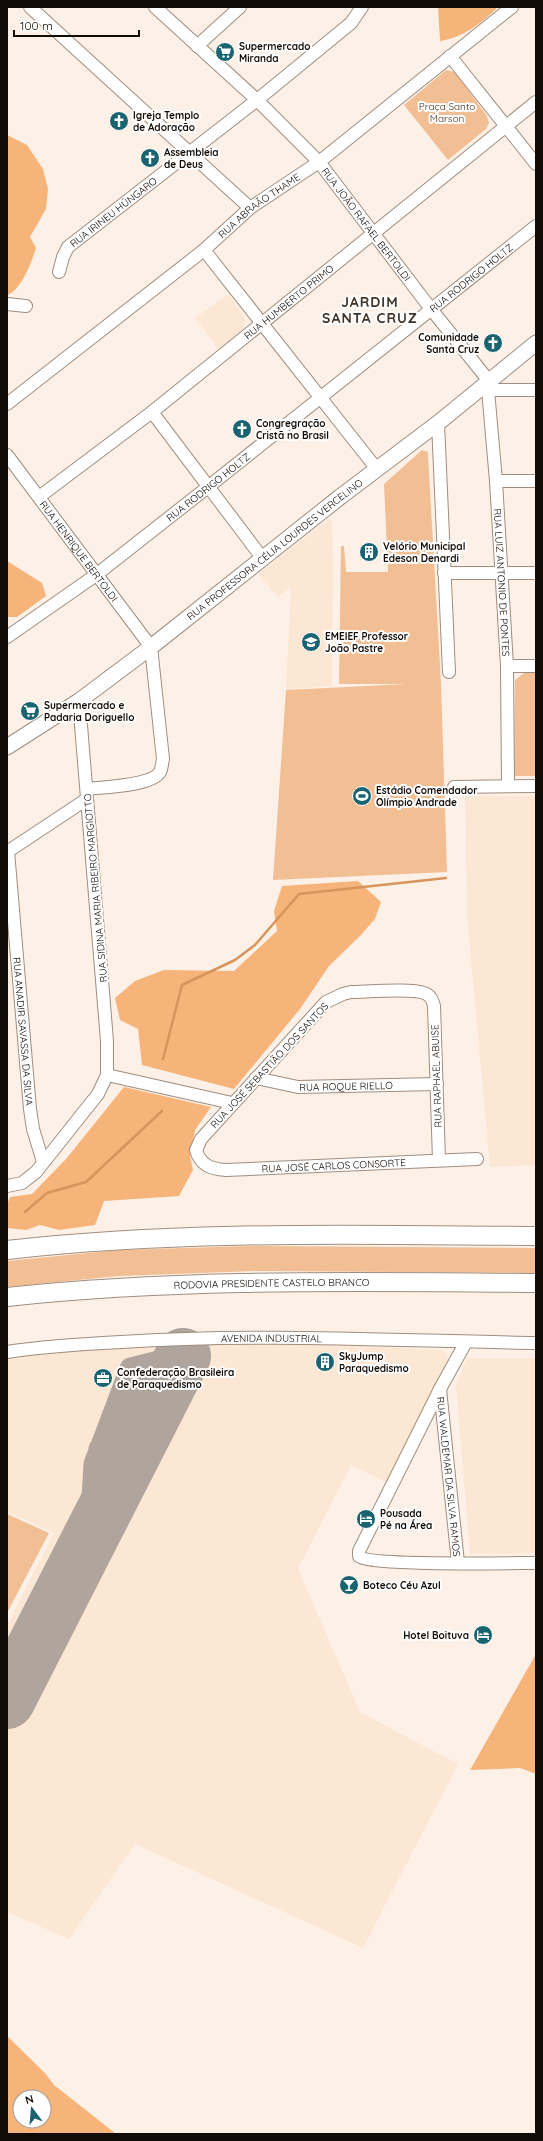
<svg xmlns="http://www.w3.org/2000/svg" width="543" height="2141" font-family="Quicksand,sans-serif">
<style>
.built{fill:#fce7d5}
.green{fill:#f2be94}
.forest{fill:#f6b37a;fill-rule:evenodd}
.lines{fill:none;stroke-linecap:round;stroke-linejoin:round}
.stream{stroke:#d6955c;stroke-width:2.5}
.taxiway{stroke:#afa59d;stroke-width:23}
.runway{stroke:#afa59d;stroke-width:56}
.minor-casing{stroke:#9f8d7e;stroke-width:14}
.major-casing{stroke:#9f8d7e;stroke-width:17}
.highway-casing{stroke:#9f8d7e;stroke-width:20}
.minor{stroke:#fff;stroke-width:12}
.major{stroke:#fff;stroke-width:15}
.highway{stroke:#fff;stroke-width:18}
.labels{text-anchor:middle;stroke-width:4;stroke-linejoin:round;paint-order:stroke}
.poi-label{font-size:10px;font-weight:bold;fill:#110b06;stroke:#fff;text-anchor:start}
.park-label{font-size:10px;fill:#472b13;stroke:#fff}
.street-label{font-size:10px;fill:#110b06;stroke:#fff}
.district-label{font-size:14px;font-weight:bold;letter-spacing:1px;fill:#423326;stroke:#fff}
</style>
<rect width="100%" height="100%" fill="#fdf1e7"/>
<!-- built -->
<path class="built" d="M228 294 245 318 244 326 240 333 218 349 195 318Z
M328 520H331L332 522 333 565 332 686 286 690 291 587 278 597 258 574Z
M465 796H536V1165L490 1167 467 916Z
M168 1344 340 1345 443 1350 450 1360 388 1483 351 1465 298 1569 360 1712 458 1764 363 1948 135 1844 69 1939 7 1912V1625L54 1533 7 1512V1358L56 1351Z
M467 1358H536V1553L470 1554 456 1385Z"/>
<!-- green -->
<path class="green" d="M446 70 455 72 487 116 489 123 486 129 448 160 404 105Z
M422 450 428 452V455L441 683 447 872 273 880 286 690 407 684H339L341 546H344L346 572H388L384 484Z
M524 673H536V776H514L515 680Z
M247 1246 536 1248V1273L257 1271 119 1276 7 1287V1261L119 1250Z
M7 1514 49 1533 7 1613Z"/>
<!-- forest -->
<path class="forest" d="M438 7H498C482 23 462 38 440 41Z
M7 135 27 145 43 169 48 189 46 209 30 237 36 248C32 261 21 291 7 295Z
M7 561 42 583 46 596 17 617H7Z
M358 881 381 902 375 919 360 936 329 966 300 1009 234 1089 142 1065 138 1029 120 1020 115 998 135 981 164 970 234 971 277 931 274 911 282 886Z
M124 1087 211 1107 195 1130 190 1156 193 1170 179 1196 104 1201 95 1225 59 1230 40 1225 26 1230 7 1228V1205L10 1197 32 1194 66 1159Z
M536 1654V1774L520 1768 470 1770Z
M7 2036 45 2073 54 2085 116 2134H7ZM20 2097H44V2121H20Z"/>
<g class="lines">
<!-- stream -->
<path class="stream" d="M163 1059 182 985 235 960 255 945 299 894 446 878
M25 1212 47 1193 86 1182 162 1111"/>
<!-- taxiway -->
<path class="taxiway" d="M100 1449 146 1428
M96 1527 93 1497 95 1464 131 1369 183 1356"/>
<!-- runway -->
<path class="runway" d="M7 1701 183 1356"/>
<defs>
<g id="minor">
<path d="M30 7 250 208"/>
<path id="s1" d="M155 7 257 100 319 162 431 309 489 381 488 390 496 481 507 666 508 785"/>
<path d="M197 46 240 7"/>
<path d="M450 56 536 164"/>
<path d="M204 250 376 468"/>
<path id="s2" d="M59 272 63 257 68 247 257 100 351 23 362 7"/>
<path d="M7 304 26 306"/>
<path d="M488 390H536"/>
<path id="s3" d="M7 404 204 250 250 208 319 162 512 7"/>
<path d="M152 412 263 559"/>
<path d="M438 423 449 672"/>
<path id="s4" d="M7 455 151 647 163 759C162 763 162 768 160 772 152 786 102 787 87 789"/>
<path d="M496 481H536"/>
<path id="s5" d="M39 497 152 412 536 102"/>
<path d="M444 573H536"/>
<path id="s6" d="M7 637 96 575 208 487 536 226"/>
<path d="M507 666H536"/>
<path d="M454 787 536 786"/>
<path id="s7" d="M8 851 30 1109 33 1129 43 1162"/>
<path d="M7 852 87 799"/>
<path d="M107 1075 232 1103"/>
<path id="s8" d="M256 1078 298 1087 437 1084"/>
<path id="s9" d="M439 1160 434 1006C433 1002 431 997 428 995 419 987 366 992 351 992L343 994 326 1002 201 1139 196 1150C200 1165 211 1169 226 1170L477 1159"/>
<path d="M7 1186 22 1183 36 1172 98 1094 107 1075V1041L79 701"/>
<path d="M466 1342 440 1389 359 1551V1556C368 1566 513 1563 536 1563"/>
<path id="s10" d="M7 1352C45 1346 83 1344 121 1342 260 1333 398 1341 536 1343"/>
<path id="s11" d="M440 1389 458 1563"/>
</g>
<g id="major">
<path id="s12" d="M7 747 79 701 151 647 340 497 438 423 536 343"/>
</g>
<g id="highway">
<path d="M7 1250C182 1230 360 1235 536 1236"/>
<path id="s13" d="M7 1297C183 1278 359 1282 536 1283"/>
</g>
</defs>
<!-- minor casing -->
<use href="#minor" class="minor-casing"/>
<!-- major casing -->
<use href="#major" class="major-casing"/>
<!-- highway casing -->
<use href="#highway" class="highway-casing"/>
<!-- minor -->
<use href="#minor" class="minor"/>
<!-- major -->
<use href="#major" class="major"/>
<!-- highway -->
<use href="#highway" class="highway"/>
</g>
<!-- icons -->
<defs>
<symbol id="supermarket-disc" viewBox="-11 -11 22 22"><circle r="9.5" fill="#1a6371" stroke="#fff"/><path d="M-6-5.5h2.5l.6 2H6L4.5 2H-2.5L-4.4-4H-6ZM-1.5 3.2a1.3 1.3 0 1 0 .1 0ZM3 3.2a1.3 1.3 0 1 0 .1 0Z" fill="#fff"/></symbol>
<symbol id="church-disc" viewBox="-11 -11 22 22"><circle r="9.5" fill="#1a6371" stroke="#fff"/><path d="M-1.2-6h2.4v3.5h3.3v2.4h-3.3V6h-2.4V-.1h-3.3v-2.4h3.3Z" fill="#fff"/></symbol>
<symbol id="building-disc" viewBox="-11 -11 22 22"><circle r="9.5" fill="#1a6371" stroke="#fff"/><path d="M-4-6H4V6H1V3H-1V6H-4ZM-2.5-4.3h1.7v1.8h-1.7ZM.8-4.3h1.7v1.8H.8ZM-2.5-1h1.7V.8h-1.7ZM.8-1h1.7V.8H.8Z" fill="#fff"/></symbol>
<symbol id="school-disc" viewBox="-11 -11 22 22"><circle r="9.5" fill="#1a6371" stroke="#fff"/><path d="M0-5L7-2L0 1L-7-2ZM-4 1L0 2.5L4 1V4Q0 6-4 4Z" fill="#fff"/></symbol>
<symbol id="stadium-disc" viewBox="-11 -11 22 22"><circle r="9.5" fill="#1a6371" stroke="#fff"/><path d="M0-5a6.5 5 0 1 0 0 10a6.5 5 0 1 0 0-10ZM-3.5-1.8h7v3.6h-7Z" fill="#fff"/></symbol>
<symbol id="office-disc" viewBox="-11 -11 22 22"><circle r="9.5" fill="#1a6371" stroke="#fff"/><path d="M-6-3h4V-5.5h4V-3h4V5H-6ZM-1-4.5V-3h2v-1.5ZM-6 0V1H6V0Z" fill="#fff"/></symbol>
<symbol id="hotel-disc" viewBox="-11 -11 22 22"><circle r="9.5" fill="#1a6371" stroke="#fff"/><path d="M-6-4.5h1.5V1H6V5H4.5V3h-9V5H-6ZM-4 0a1.8 1.8 0 1 1 3.6 0ZM.5 0V-2.5h3Q6-2.5 6 0Z" fill="#fff"/></symbol>
<symbol id="bar-disc" viewBox="-11 -11 22 22"><circle r="9.5" fill="#1a6371" stroke="#fff"/><path d="M-6-5H6L.8 .8V4.5H3.5V6h-7V4.5H-.8V.8Z" fill="#fff"/></symbol>
</defs>
<g fill-rule="evenodd">
<use href="#supermarket-disc" x="214" y="41" width="22" height="22"/>
<use href="#church-disc" x="108" y="110" width="22" height="22"/>
<use href="#church-disc" x="139" y="147" width="22" height="22"/>
<use href="#church-disc" x="482" y="332" width="22" height="22"/>
<use href="#church-disc" x="231" y="418" width="22" height="22"/>
<use href="#building-disc" x="358" y="541" width="22" height="22"/>
<use href="#school-disc" x="300" y="631" width="22" height="22"/>
<use href="#supermarket-disc" x="19" y="700" width="22" height="22"/>
<use href="#stadium-disc" x="351" y="785" width="22" height="22"/>
<use href="#building-disc" x="314" y="1351" width="22" height="22"/>
<use href="#office-disc" x="92" y="1367" width="22" height="22"/>
<use href="#hotel-disc" x="355" y="1508" width="22" height="22"/>
<use href="#bar-disc" x="338" y="1574" width="22" height="22"/>
<use href="#hotel-disc" x="472" y="1624" width="22" height="22"/>
</g>
<g class="labels">
<!-- poi labels -->
<g class="poi-label">
<text x="239" y="50">Supermercado<tspan x="239" dy="12">Miranda</tspan></text>
<text x="133" y="119">Igreja Templo<tspan x="133" dy="12">de Adoração</tspan></text>
<text x="164" y="156">Assembleia<tspan x="164" dy="12">de Deus</tspan></text>
<text x="479" y="341" text-anchor="end">Comunidade<tspan x="479" dy="12">Santa Cruz</tspan></text>
<text x="256" y="427">Congregração<tspan x="256" dy="12">Cristã no Brasil</tspan></text>
<text x="383" y="550">Velório Municipal<tspan x="383" dy="12">Edeson Denardi</tspan></text>
<text x="325" y="640">EMEIEF Professor<tspan x="325" dy="12">João Pastre</tspan></text>
<text x="44" y="709">Supermercado e<tspan x="44" dy="12">Padaria Doriguello</tspan></text>
<text x="376" y="794">Estádio Comendador<tspan x="376" dy="12">Olímpio Andrade</tspan></text>
<text x="339" y="1360">SkyJump<tspan x="339" dy="12">Paraquedismo</tspan></text>
<text x="117" y="1376">Confederação Brasileira<tspan x="117" dy="12">de Paraquedismo</tspan></text>
<text x="380" y="1517">Pousada<tspan x="380" dy="12">Pé na Área</tspan></text>
<text x="363" y="1589">Boteco Céu Azul</text>
<text x="469" y="1639" text-anchor="end">Hotel Boituva</text>
</g>
<!-- park labels -->
<g class="park-label">
<text x="447" y="110">Praça Santo<tspan x="447" dy="12">Marson</tspan></text>
</g>
<!-- street labels -->
<g class="street-label">
<text dy="4" stroke="none"><textPath href="#s3" startOffset="321">RUA ABRAÃO THAME</textPath></text>
<text dy="4" stroke="none"><textPath href="#s2" startOffset="84">RUA IRINEU HÚNGARO</textPath></text>
<text dy="4" stroke="none"><textPath href="#s1" startOffset="304">RUA JOÃO RAFAEL BERTOLDI</textPath></text>
<text dy="4" stroke="none"><textPath href="#s6" startOffset="587">RUA RODRIGO HOLTZ</textPath></text>
<text dy="4" stroke="none"><textPath href="#s5" startOffset="317">RUA HUMBERTO PRIMO</textPath></text>
<text dy="4" stroke="none"><textPath href="#s6" startOffset="251">RUA RODRIGO HOLTZ</textPath></text>
<text dy="4" stroke="none"><textPath href="#s12" startOffset="333">RUA PROFESSORA CÉLIA LOURDES VERCELINO</textPath></text>
<text dy="4" stroke="none"><textPath href="#s4" startOffset="120">RUA HENRIQUE BERTOLDI</textPath></text>
<text dy="4" stroke="none"><textPath href="#s1" startOffset="705">RUA LUIZ ANTONIO DE PONTES</textPath></text>
<text transform="translate(95 888) rotate(-95)" y="4">RUA SIDINA MARIA RIBEIRO MARGIOTTO</text>
<text dy="4" stroke="none"><textPath href="#s7" startOffset="181">RUA ANADIR SAVASSA DA SILVA</textPath></text>
<text transform="translate(269 1065) rotate(-47)" y="4">RUA JOSÉ SEBASTIÃO DOS SANTOS</text>
<text transform="translate(436 1076) rotate(-92)" y="4">RUA RAPHAEL ABUISE</text>
<text dy="4" stroke="none"><textPath href="#s8" startOffset="91">RUA ROQUE RIELLO</textPath></text>
<text dy="4" stroke="none"><textPath href="#s9" startOffset="616">RUA JOSÉ CARLOS CONSORTE</textPath></text>
<text dy="4" stroke="none"><textPath href="#s13" startOffset="265">RODOVIA PRESIDENTE CASTELO BRANCO</textPath></text>
<text dy="4" stroke="none"><textPath href="#s10" startOffset="265">AVENIDA INDUSTRIAL</textPath></text>
<text dy="4" stroke="none"><textPath href="#s11" startOffset="88">RUA WALDEMAR DA SILVA RAMOS</textPath></text>
</g>
<!-- district labels -->
<g class="district-label">
<text x="370" y="307">JARDIM<tspan x="370" dy="16">SANTA CRUZ</tspan></text>
</g>
</g>
<!-- border -->
<rect width="543" height="2141" fill="none" stroke="#110b06" stroke-width="16"/>
<!-- north arrow -->
<g transform="translate(32 2109) rotate(344)"><circle r="19" fill="#ffffff" stroke="#a09d9b"/>
<path d="M0-3L7 15L0 10L-7 15Z" fill="#1a6371"/>
<text y="-6" font-size="11" font-weight="bold" text-anchor="middle" fill="#110b06">N</text>
</g>
<!-- scale -->
<path d="M14 30v6h125v-6" fill="none" stroke="#110b06" stroke-width="2"/>
<text x="20" y="30" font-size="12" fill="#110b06" stroke="#ffffff" stroke-width="3" paint-order="stroke">100 m</text>
</svg>
